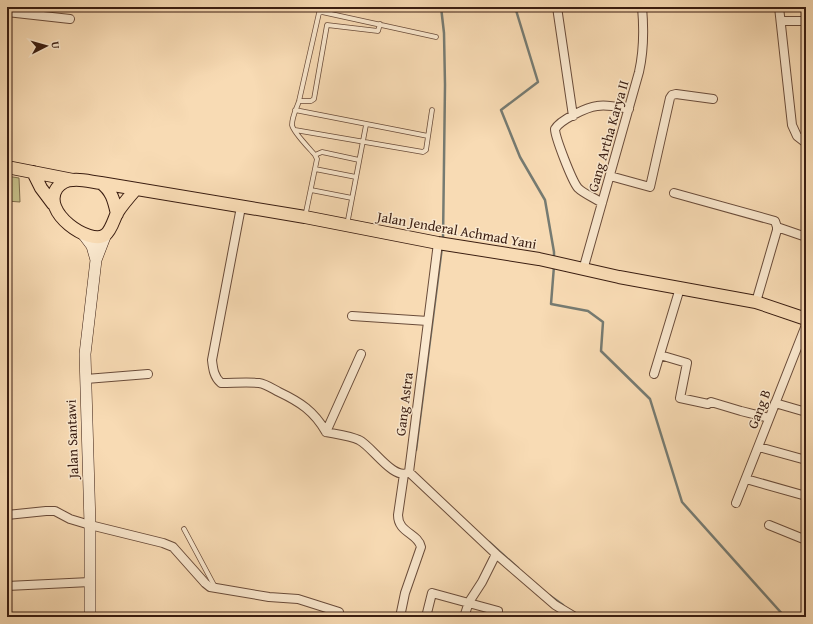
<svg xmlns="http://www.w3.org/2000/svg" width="813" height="624" font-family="'Gentium Book Plus',serif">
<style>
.green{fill:#c4be88;stroke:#7f6e4c}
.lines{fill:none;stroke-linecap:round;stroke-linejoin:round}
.stream{stroke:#767b72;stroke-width:2.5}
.lane-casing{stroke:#6a4c3a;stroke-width:5.5}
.street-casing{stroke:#6a4c3a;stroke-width:10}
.secondary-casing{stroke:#3a1d11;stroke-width:12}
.primary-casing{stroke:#3a1d11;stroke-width:14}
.lane{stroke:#fae8ce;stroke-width:4}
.street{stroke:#fae8ce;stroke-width:8}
.secondary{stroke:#fae8ce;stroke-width:11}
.primary{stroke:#f8dbb4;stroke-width:12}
.labels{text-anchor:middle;stroke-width:3;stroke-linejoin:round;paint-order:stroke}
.street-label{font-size:14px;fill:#3a1d11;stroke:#fae8ce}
</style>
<rect width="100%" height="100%" fill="#f8dbb4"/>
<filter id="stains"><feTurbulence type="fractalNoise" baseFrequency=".005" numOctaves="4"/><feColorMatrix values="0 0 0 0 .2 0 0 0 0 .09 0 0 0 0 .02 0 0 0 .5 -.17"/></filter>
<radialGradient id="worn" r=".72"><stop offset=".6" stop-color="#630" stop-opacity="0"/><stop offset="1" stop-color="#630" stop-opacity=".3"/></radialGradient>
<!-- green -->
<path class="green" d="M7 176 19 178 20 202 7 201Z"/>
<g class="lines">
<!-- stream -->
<path class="stream" d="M441 7 444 33 445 85 443 240
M515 7 538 82 501 110 520 157 545 200 554 252V259
M554 266 551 304 588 311 603 322 601 351 650 399 682 502 785 617
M416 450 442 247
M489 542 518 568
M549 595 563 605
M577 615 584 617"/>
<defs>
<path id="lane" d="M299 101H311L314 99 327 25 378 31 380 24
M295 110 428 136
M295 130 423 152 426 150 432 110
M315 155 322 152 359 160
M315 169 356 177
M311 190 352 198
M305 217 317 159 315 155C310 149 293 132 292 125 292 116 297 108 299 101L319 13 322 12 436 37
M347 225 366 125
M184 529 215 587"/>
<path id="street" d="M557 7 573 116
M779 7 792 125 797 136 806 143
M7 12 70 19
M781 21H806
M610 176 650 187 670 98 672 95 676 94 713 99
M674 193 775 221 777 227V230L756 302
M602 203C595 198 584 194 578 188 572 181 555 137 555 129 560 120 587 107 597 106 607 104 618 107 629 109
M241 207 212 360C213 369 214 377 221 383 234 383 247 382 259 383 266 384 273 389 279 392 300 402 314 411 326 432
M777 227 806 237
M583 270 639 72C644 50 644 29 642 7
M352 316 428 321
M660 355 687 363 680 398 708 404 711 402 741 411 769 418
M654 374 680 288
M86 379 148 374
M775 403 806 412
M326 432C336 434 351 436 359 440 372 446 394 482 409 472L438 243
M326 432 361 354
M759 447 806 460
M409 472 496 554 482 582 469 602 464 617
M746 479 806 496
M736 503 806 325
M7 515 46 511H55L70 519 90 525 163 543 173 547 205 583 210 587 269 597 298 599 339 612
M769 525 806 540
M496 554 555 605 575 617
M7 586 90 582
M400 617 405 593 421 547C418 533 398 533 398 515L404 474
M426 617 432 593 498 611 497 617"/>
<path id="secondary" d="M83 234 92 246 96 260
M90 617V525L85 354 96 260 106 234"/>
<path id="primary" d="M7 167 73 180
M33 172 41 188 53 204
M101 183C112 191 114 201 117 214
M136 189C129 197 122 205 117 213 114 219 111 231 105 235 90 246 40 212 57 188 61 183 67 180 73 180 82 179 92 182 101 183L305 217 438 243 539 259 619 277 756 302 806 319"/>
</defs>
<!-- lane casing -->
<use href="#lane" class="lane-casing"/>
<!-- street casing -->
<use href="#street" class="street-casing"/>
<!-- secondary casing -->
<use href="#secondary" class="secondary-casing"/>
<!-- primary casing -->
<use href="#primary" class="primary-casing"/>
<!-- lane -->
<use href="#lane" class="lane"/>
<!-- street -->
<use href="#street" class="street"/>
<!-- secondary -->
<use href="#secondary" class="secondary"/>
<!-- primary -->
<use href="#primary" class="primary"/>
</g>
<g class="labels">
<!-- street labels -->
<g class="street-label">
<text transform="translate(608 136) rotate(-74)" y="5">Gang Artha Karya II</text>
<text transform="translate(457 230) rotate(10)" y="5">Jalan Jenderal Achmad Yani</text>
<text transform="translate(404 404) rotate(-83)" y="5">Gang Astra</text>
<text transform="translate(759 409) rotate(-69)" y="5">Gang B</text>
<text transform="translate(72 439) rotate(-92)" y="5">Jalan Santawi</text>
</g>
</g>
<!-- margin -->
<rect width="813" height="624" fill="none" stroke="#f8dbb4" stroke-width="24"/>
<rect x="8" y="8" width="797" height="608" fill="none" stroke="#3a1d11" stroke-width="2"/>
<rect x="12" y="12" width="789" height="600" fill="none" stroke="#3a1d11"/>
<!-- north arrow -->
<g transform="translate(46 46) rotate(84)" stroke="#fae8ce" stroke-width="3" paint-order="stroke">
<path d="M0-3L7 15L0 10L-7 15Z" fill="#3a1d11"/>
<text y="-6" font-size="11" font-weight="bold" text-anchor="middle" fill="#3a1d11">U</text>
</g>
<rect width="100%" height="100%" filter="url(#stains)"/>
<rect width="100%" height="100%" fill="url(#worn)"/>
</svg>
